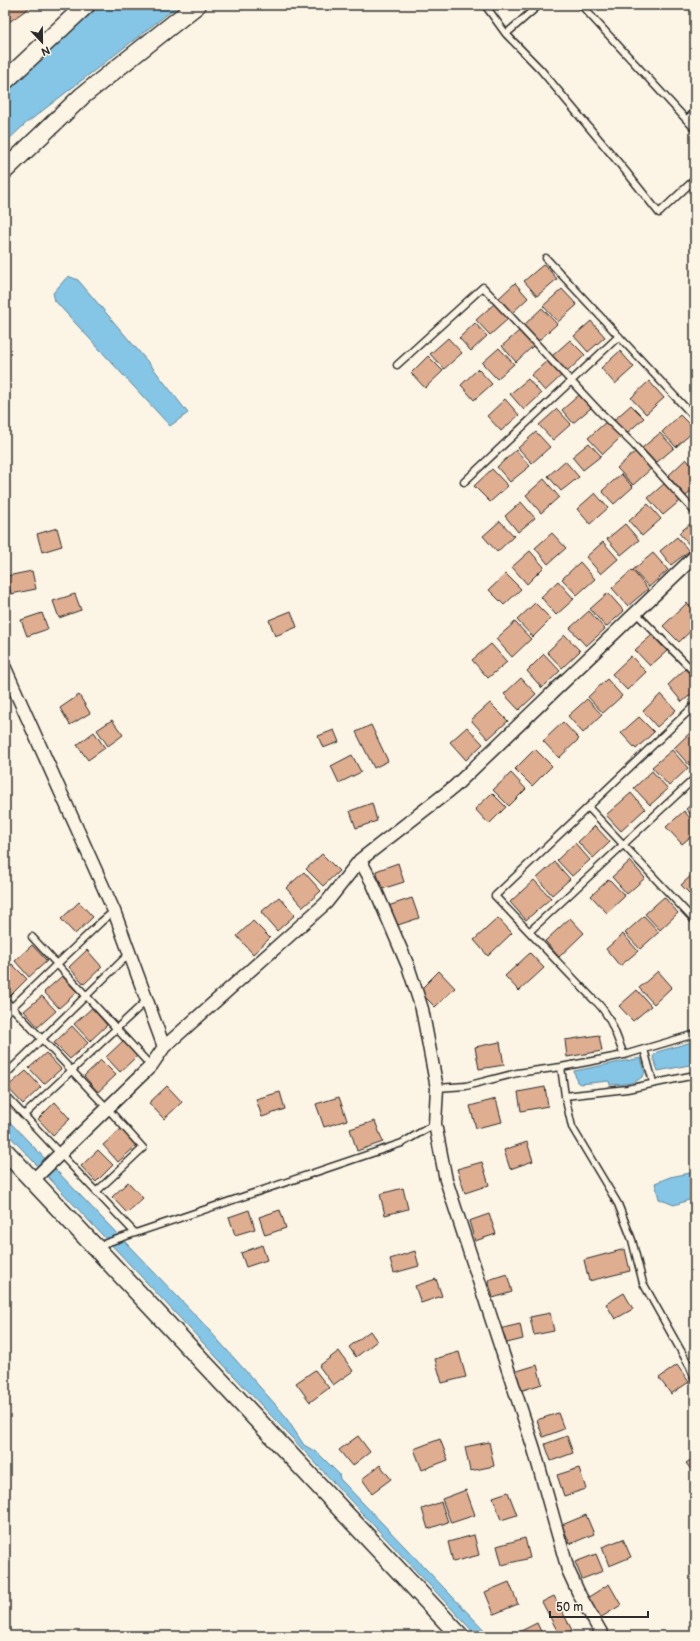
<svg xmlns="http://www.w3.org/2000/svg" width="700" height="1641" font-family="'Balsamiq Sans',sans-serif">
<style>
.water{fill:#85c5e5;stroke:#61879b}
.building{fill:#dfae91;stroke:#2b2b2b}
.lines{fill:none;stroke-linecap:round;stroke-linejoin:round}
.lane-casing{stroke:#2b2b2b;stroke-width:9}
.street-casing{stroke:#2b2b2b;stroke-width:15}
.secondary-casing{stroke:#2b2b2b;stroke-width:20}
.lane{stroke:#fcf5e5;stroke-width:6}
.street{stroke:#fcf5e5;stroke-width:12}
.secondary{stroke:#fcf5e5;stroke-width:17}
</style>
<rect width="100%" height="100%" fill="#fcf5e5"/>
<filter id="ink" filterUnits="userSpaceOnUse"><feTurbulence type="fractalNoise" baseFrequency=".025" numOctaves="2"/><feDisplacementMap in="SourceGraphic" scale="8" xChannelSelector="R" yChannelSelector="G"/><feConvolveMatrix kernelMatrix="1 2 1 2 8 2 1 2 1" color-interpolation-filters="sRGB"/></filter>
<g filter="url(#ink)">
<!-- water -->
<path class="water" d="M102 5H179L24 125 5 143V90L55 43Z
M68 276 78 280 153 368 188 413 170 426 55 301 53 293Z
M695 1041V1064L658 1071 653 1057 657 1052Z
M641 1058 645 1073C638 1085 622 1084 610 1085L609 1081 580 1084 577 1082 574 1071Z
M5 1117 201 1321 283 1413 304 1445 318 1453 339 1474 340 1479 490 1636H477L5 1131Z
M695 1172V1198L674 1205 659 1199 655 1183 670 1177Z"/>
<!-- building -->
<path class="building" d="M5 5H33L5 25Z
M544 264 557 279 537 296 524 281Z
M515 283 528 298 512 313 499 298Z
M562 289 577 305 558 322 543 306Z
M494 304 508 319 490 335 476 320Z
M542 308 557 324 538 341 523 326Z
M591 321 605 337 588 352 574 336Z
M475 323 487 336 471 351 459 338Z
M519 331 533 346 516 362 502 346Z
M448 338 462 353 444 369 430 354Z
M570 340 585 355 567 372 552 356Z
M499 348 514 364 497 379 482 363Z
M620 351 634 367 615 384 601 368Z
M428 356 443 371 425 388 411 373Z
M547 361 561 376 545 391 531 375Z
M478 369 492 384 474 400 461 385Z
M528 379 541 394 524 410 510 394Z
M649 381 664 398 646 414 631 398Z
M579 395 591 408 573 423 562 410Z
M505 399 519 415 501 431 487 416Z
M631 405 644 418 626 434 614 420Z
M557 409 571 424 553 440 539 425Z
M680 415 695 430 676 447 662 432Z
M607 421 621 437 603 454 588 438Z
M536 432 550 447 532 463 518 448Z
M660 433 674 448 656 463 642 448Z
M589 443 601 456 583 470 572 457Z
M516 450 530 466 510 482 497 467Z
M636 451 652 468 633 485 617 468Z
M686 459 695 469V488L686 496 668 476Z
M565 461 579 477 561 491 548 476Z
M492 469 508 486 490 502 474 486Z
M621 474 633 487 614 504 602 491Z
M544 479 559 497 541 513 526 495Z
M665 483 681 500 663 515 648 498Z
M595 493 608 508 590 524 577 509Z
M521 502 535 518 518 532 505 516Z
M648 504 661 519 642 536 629 521Z
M695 520V545L692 548 679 533Z
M500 521 514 536 497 552 483 536Z
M625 524 639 540 621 555 607 539Z
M57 528 62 546 42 552 37 534Z
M552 533 566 548 548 564 535 548Z
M677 537 689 551 671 565 660 551Z
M603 542 618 559 601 574 586 557Z
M530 551 544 567 527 584 512 567Z
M653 553 668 570 649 587 633 570Z
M580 562 595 579 577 595 562 579Z
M632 570 648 589 628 606 612 588Z
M32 571 36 589 11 594 7 576Z
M506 574 521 589 504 605 489 590Z
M558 581 574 599 556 615 541 597Z
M608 593 624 611 606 627 590 609Z
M75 594 81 610 59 618 53 601Z
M535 603 551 619 533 637 517 620Z
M687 603 695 611V627L679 642 663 626Z
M291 611 297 627 275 636 269 620Z
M589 611 605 629 586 646 570 628Z
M42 613 48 629 27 636 21 620Z
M515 622 531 639 512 657 496 639Z
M565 635 580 651 562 668 547 652Z
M652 635 667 651 650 666 635 650Z
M491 644 507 662 488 678 472 660Z
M544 654 560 671 542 688 527 671Z
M631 656 646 672 627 690 612 674Z
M685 669 695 680V691L682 702 668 685Z
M521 678 536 694 519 710 504 694Z
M607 679 622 696 603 713 588 697Z
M661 694 676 710 657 727 643 711Z
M79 695 90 713 70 725 60 708Z
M587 699 602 715 583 733 568 716Z
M490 703 508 721 488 739 471 720Z
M639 717 654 732 636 749 621 733Z
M112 720 123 735 108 746 97 730Z
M563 722 579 739 559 758 543 741Z
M371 725 388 761 374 768 356 732Z
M467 727 483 744 466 760 450 742Z
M695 728V760L689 765 674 748Z
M334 730 339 742 323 748 318 736Z
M94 732 105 748 88 760 77 745Z
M535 749 552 766 532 786 515 769Z
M672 750 688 768 669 786 652 767Z
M352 755 361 772 339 783 331 766Z
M652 771 668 789 650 805 634 788Z
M511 773 526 789 509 806 493 790Z
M492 793 506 807 489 824 475 809Z
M631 793 645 809 621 831 606 815Z
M695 801V820L686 809Z
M372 803 377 821 356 828 350 811Z
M684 811 695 824V833L682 844 666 827Z
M595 826 610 842 593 858 578 842Z
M575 843 590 860 572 876 557 860Z
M322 854 339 871 323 886 306 869Z
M630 861 645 878 627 894 612 877Z
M555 862 570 879 552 895 537 878Z
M398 863 404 882 382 889 376 871Z
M304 872 321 891 303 907 286 888Z
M695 872V897L694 898 681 885Z
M609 879 625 896 607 913 591 896Z
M534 880 551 898 526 920 510 902Z
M279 897 295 915 277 931 261 912Z
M664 897 678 913 660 930 645 914Z
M412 898 419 918 395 926 388 906Z
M79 902 93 917 75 934 61 919Z
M644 916 659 932 640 949 625 933Z
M498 918 512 933 488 956 474 940Z
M570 918 584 933 559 957 545 941Z
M253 921 270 938 253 954 237 936Z
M623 934 638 951 620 966 606 949Z
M32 945 47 961 29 977 15 961Z
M87 950 102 967 84 984 69 967Z
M530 953 544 968 519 991 505 976Z
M12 964 27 979 10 996 5 991V970Z
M439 971 455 988 435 1007 419 991Z
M658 971 672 987 654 1004 639 988Z
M62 976 77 992 59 1008 44 992Z
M637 990 651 1006 633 1021 619 1006Z
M42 996 56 1011 38 1027 24 1011Z
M92 1008 107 1025 90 1041 74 1024Z
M72 1026 88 1043 70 1059 54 1043Z
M599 1035 602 1051 567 1057 565 1040Z
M123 1041 137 1056 120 1072 106 1057Z
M500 1042 504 1065 479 1069 475 1047Z
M46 1053 61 1069 44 1084 29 1068Z
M101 1060 116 1075 98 1092 84 1076Z
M26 1071 41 1087 23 1104 7 1087Z
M167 1086 182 1102 164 1119 149 1103Z
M545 1087 548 1106 521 1111 518 1092Z
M280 1092 285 1109 262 1117 256 1099Z
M339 1097 347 1120 324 1127 316 1104Z
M496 1099 502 1122 476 1128 470 1106Z
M55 1102 70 1119 53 1135 38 1119Z
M375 1121 383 1142 357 1151 350 1129Z
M121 1129 136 1146 118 1162 103 1145Z
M527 1142 533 1161 510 1169 504 1150Z
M98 1150 113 1165 96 1182 81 1166Z
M482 1162 489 1185 465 1193 457 1169Z
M128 1182 143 1198 127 1213 112 1197Z
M403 1188 408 1209 385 1215 380 1194Z
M249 1210 255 1229 235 1235 229 1217Z
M280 1210 286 1228 265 1235 259 1217Z
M489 1214 496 1234 475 1241 469 1221Z
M262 1245 267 1260 246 1267 241 1253Z
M625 1249 630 1271 589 1281 584 1260Z
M415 1251 419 1266 394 1273 390 1259Z
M507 1274 512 1292 493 1298 488 1280Z
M436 1279 442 1296 421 1303 415 1286Z
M624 1293 633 1309 615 1319 606 1304Z
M550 1313 554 1331 534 1335 530 1317Z
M520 1324 523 1339 503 1344 499 1329Z
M370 1331 377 1341 356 1357 349 1347Z
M339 1351 353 1371 333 1385 319 1366Z
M459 1352 466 1377 442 1383 435 1359Z
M537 1365 542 1384 520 1391 514 1372Z
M677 1365 689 1382 671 1394 659 1378Z
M315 1370 329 1388 310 1402 296 1383Z
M558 1413 564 1429 543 1437 537 1420Z
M358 1436 370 1452 352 1466 339 1450Z
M567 1436 573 1453 551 1461 545 1444Z
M440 1439 448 1460 422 1470 414 1449Z
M489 1442 494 1466 470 1471 465 1447Z
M695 1457V1475L686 1463Z
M380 1465 391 1479 372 1493 362 1479Z
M579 1468 586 1489 564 1496 557 1475Z
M466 1490 475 1515 451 1523 442 1499Z
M508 1492 517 1515 501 1520 493 1497Z
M441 1502 448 1522 428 1529 422 1509Z
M586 1515 594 1534 570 1544 562 1525Z
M474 1535 479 1555 453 1562 448 1542Z
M525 1538 530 1558 502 1565 497 1546Z
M623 1539 631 1557 609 1566 602 1547Z
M596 1554 603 1571 582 1579 575 1562Z
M509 1582 518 1604 494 1614 485 1592Z
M609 1584 621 1605 600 1618 587 1598Z
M554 1596 572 1630 560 1636 542 1602Z
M537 1623 543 1636H518L517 1633Z"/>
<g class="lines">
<defs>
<path id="lane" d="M485 5 506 34 541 70 628 174 659 213 695 179
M581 5 695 129
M694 5 695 6
M506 34 539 5
M687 119 695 112
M546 258 695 418
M397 365 483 287 600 412 632 443 695 512
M464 482 619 336
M635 612 695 673
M589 808 695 921
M529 932 695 778
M32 937 151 1066
M5 1000 108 1109 143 1148 97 1191
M5 1014 101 922 114 911
M644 1049 653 1082
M624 1055C616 1036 610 1012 593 999L495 896 695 705
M561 1067 565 1096 572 1127 618 1204 632 1240 643 1283 690 1367 695 1379
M5 1075 129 954
M437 1088 466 1086 517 1073 561 1067 624 1055 695 1034
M5 1095 134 1232
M565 1096 627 1089 695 1075
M24 1115 147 1000
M97 1246 402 1143 435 1124"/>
<path id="street" d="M5 668 114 911 164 1047
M360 860 373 884 408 966 422 1009 437 1088 435 1124 446 1180 534 1449 568 1570 580 1596 603 1636
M32 1181 151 1066 164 1047 326 903 360 860 454 787 695 556"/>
<path id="secondary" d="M5 81 86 5
M5 170 82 96 197 5
M5 1151 460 1636"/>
</defs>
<!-- lane casing -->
<use href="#lane" class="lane-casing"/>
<!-- street casing -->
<use href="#street" class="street-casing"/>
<!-- secondary casing -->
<use href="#secondary" class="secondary-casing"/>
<!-- lane -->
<use href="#lane" class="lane"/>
<!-- street -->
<use href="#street" class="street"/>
<!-- secondary -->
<use href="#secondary" class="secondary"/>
</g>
</g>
<!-- margin -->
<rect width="700" height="1641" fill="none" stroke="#fcf5e5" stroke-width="20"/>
<rect x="10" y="10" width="680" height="1621" fill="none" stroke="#2b2b2b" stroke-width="1.5" filter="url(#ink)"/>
<!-- north arrow -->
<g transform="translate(42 42) rotate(158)" stroke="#fcf5e5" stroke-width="3" paint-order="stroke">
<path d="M0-3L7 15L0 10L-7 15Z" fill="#2b2b2b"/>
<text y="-6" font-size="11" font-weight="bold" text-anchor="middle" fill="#2b2b2b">N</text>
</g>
<!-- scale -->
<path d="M550 1611v6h98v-6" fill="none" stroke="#2b2b2b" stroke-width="2"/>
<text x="556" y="1611" font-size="12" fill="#2b2b2b" stroke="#fcf5e5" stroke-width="3" paint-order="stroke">50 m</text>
</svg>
